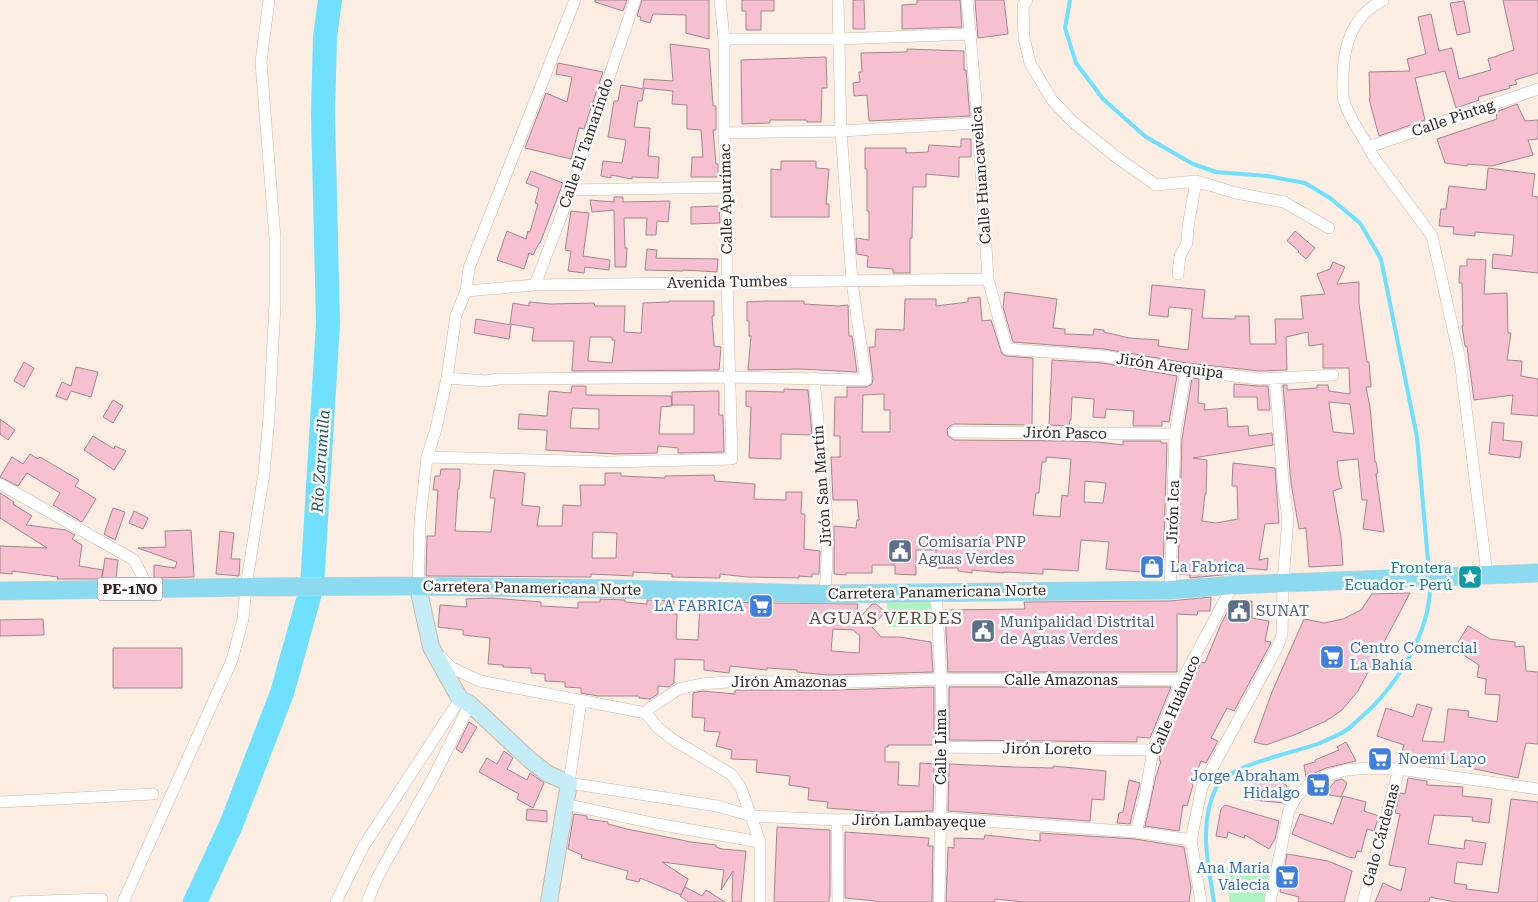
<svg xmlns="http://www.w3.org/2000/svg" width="1538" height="902" font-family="'Roboto Serif',serif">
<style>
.green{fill:#aef4c0}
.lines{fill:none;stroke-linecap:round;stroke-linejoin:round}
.stream{stroke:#6fe0fe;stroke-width:4}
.river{stroke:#6fe0fe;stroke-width:24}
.building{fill:#f7c0d1;stroke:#a3868f;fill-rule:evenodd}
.street-casing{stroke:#cfb7a6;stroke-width:12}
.secondary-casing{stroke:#cfb7a6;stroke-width:18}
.primary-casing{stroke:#d5d3d2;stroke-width:19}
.street{stroke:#fff;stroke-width:11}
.secondary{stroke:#c5edf7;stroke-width:16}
.primary{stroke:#8bdaef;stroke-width:18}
.labels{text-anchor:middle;stroke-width:5;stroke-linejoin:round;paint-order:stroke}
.shield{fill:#fdfdfd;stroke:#6c6661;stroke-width:1}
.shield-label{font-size:14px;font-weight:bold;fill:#2e251e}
.street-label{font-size:15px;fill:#2e251e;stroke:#fdfdfd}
.service-label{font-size:15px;fill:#4e5e75;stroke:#fdfdfd;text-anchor:start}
.shop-label{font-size:15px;fill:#366cbe;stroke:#fdfdfd;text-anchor:start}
.culture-label{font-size:15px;fill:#0d838f;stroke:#fdfdfd;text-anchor:end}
.water-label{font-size:16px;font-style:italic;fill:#235460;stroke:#fdfdfd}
.quarter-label{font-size:18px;letter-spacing:1px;fill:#614c3d;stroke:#fdfdfd}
</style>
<rect width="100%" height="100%" fill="#fcede2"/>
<!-- green -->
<path class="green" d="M887 598 930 599 932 627H888Z
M1224 867 1269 873 1264 902H1230Z"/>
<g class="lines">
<!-- stream -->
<path class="stream" d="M1070 0 1065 28 1076 63 1103 99 1146 137 1193 164 1216 172 1267 176 1305 183 1330 198 1360 223 1381 259 1417 437 1429 572
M1214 902C1208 864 1198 822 1217 786 1228 765 1297 752 1320 743 1328 739 1337 736 1345 731 1350 728 1355 723 1359 719 1396 688 1432 631 1430 581"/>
<!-- river -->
<path class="river" d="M195 902 231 825 282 693 312 586 328 323 323 113 325 37 330 0"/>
</g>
<!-- building -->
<path class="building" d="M595 0H627L623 11 595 2Z
M642 0H709V39L686 33V15L653 14 650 23 640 20 641 17 637 16Z
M742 0H774V11H761V30H746V11H742Z
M853 0H864L865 29H853Z
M917 0H960L962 27 902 29V5L917 4Z
M975 0H1004L1008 34 978 38Z
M1503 0H1538V73L1515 80 1517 84 1509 86 1510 88 1478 97 1479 100 1456 108 1445 71 1415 78 1425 120 1379 136 1369 99H1370L1369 72 1410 71 1407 59 1426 54 1418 17 1431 14 1439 51 1452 48 1459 79 1491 70 1488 59 1514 50Z
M1464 1 1470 32 1457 35 1450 3Z
M670 44 709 49 713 106H716V130H713L716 164H718V177H691L692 157H703L701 130 687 129V105L672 104 673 91 643 88 644 79 673 81Z
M907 49 964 51V70H966L970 116 869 121 867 95 854 96 853 83 860 82 859 72H862L861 53 907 52Z
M826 57 827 88H822L821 122H807V120H770V123L742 124 741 60Z
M558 63 603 72 584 129 579 128 571 159 525 148 546 93 567 102 572 77 556 74Z
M621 85 644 89 642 101H638L634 127 650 128 648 156 659 157 658 178 632 177V179L611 175V178L601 176 603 161 622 163 626 140 608 137 614 101H618Z
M1517 104 1525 121 1538 120V139L1528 140 1533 155 1492 166 1468 164 1467 166 1445 163 1437 139 1497 119 1496 112Z
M961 139H971V157H959V177L926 174V187H913L912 238H910V273H893V269L867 267 868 256 857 254 856 238 869 240V211H867V169H865V148H906V153L928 152 929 145 961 147Z
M781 161H816V168L829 169 826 204H829V217H771V169L781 170Z
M1488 168 1535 174 1532 196 1538 197V273L1492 268 1493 254 1512 256 1514 235 1475 232V236L1453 234 1454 227 1439 226 1441 209H1446L1449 186 1486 190Z
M531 171 563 183 540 243H539L533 255 529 253 524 269 497 260 507 231 526 239 528 231 530 232 538 204 535 203 539 188 526 183Z
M614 197H623V202L670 201 668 222 657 221 656 235H646L647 218H624L625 248H627L626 267H615L614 210 592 212 590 200 614 202Z
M719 206 720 223 691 224V207Z
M571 211 589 213 583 256 610 260 609 270 585 267 584 273 568 271 571 251 565 250Z
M1295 231 1315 248 1306 259 1298 252 1299 251 1287 241Z
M647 249 657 250 656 258 718 259 717 272 683 270V271L645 270Z
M1467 259 1486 260 1484 294 1507 293 1508 333H1511L1507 360 1522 361 1521 376 1538 379V416L1511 414 1513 395 1474 400 1467 347 1465 346 1462 326H1463L1462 283H1459L1460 266H1467Z
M1333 262 1345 267 1337 284 1359 282V303L1367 362H1369L1371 387H1366L1370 407 1375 462H1376L1378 473 1376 474 1384 532 1363 529 1367 500H1362L1358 459 1337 461 1339 477 1342 488 1333 491 1341 537 1343 565 1309 567 1306 528 1299 529 1291 483 1283 385H1287V390L1317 388V385H1328L1329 391 1350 394 1349 368H1323V344L1309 346 1308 332 1286 337 1287 370 1259 371 1187 363 1104 349 1013 342 1003 307 1005 292 1057 299 1053 328 1065 329V334L1093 335 1094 329 1104 330V332L1129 338 1159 340 1158 346 1188 350 1192 309 1169 307 1168 317 1149 315 1152 285 1205 290 1202 318 1235 319V316H1249L1250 344H1276L1275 319H1303L1301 296 1325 294 1317 274 1330 269ZM1329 402 1350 404 1354 434 1333 432Z
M980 297 982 321 991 320 1002 354 1006 356 1033 358 1032 425 954 424 950 426 947 429 948 436 954 440 1069 441 1097 442 1123 445V441H1161V443H1167L1163 572 1142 570V572L1106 569 1109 542 1081 540 1078 571 1043 569V574L1004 572V573L972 570V573L958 571V568H936V550H916V575L895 574V565H872V573H846V575L834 574V526L856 528 857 520H859L857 500H833L831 457H840V436H834L835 397H847V387H866L872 384 873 379 869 347H875L876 329 904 330 905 299H936V306L968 302V298ZM884 394V410H890V432H862L863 395ZM1046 457 1071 459 1068 496 1062 495 1060 517 1033 515 1036 493H1039L1042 462H1046ZM1085 481 1106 483 1103 503 1084 502Z
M669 301H714V316H712L714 346 721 347 719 370 572 371 574 341H532L534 328 510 324 513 303 529 306V302L551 304 594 303 595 306H625L624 332 641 333 643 303 669 302ZM590 337H612V340H615L612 363 588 361Z
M766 301H804V304L838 306 848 305 849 336H852L857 372 800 369 748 370 751 336H749V321H747V302Z
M476 319 511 325 509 339 474 333Z
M1052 360 1102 363 1177 376 1169 422 1162 421V426H1133L1134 411 1106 409 1105 418 1093 417 1094 399 1072 397 1071 420H1070L1069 426 1049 425Z
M24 362 34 368 24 387 14 381Z
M76 367 98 372 91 397 71 391 67 400 56 396 62 382 71 386Z
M1192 378 1199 379 1198 403 1205 404 1204 410 1227 408 1228 427 1248 426 1249 436 1272 433 1273 445 1193 458 1207 460 1206 494H1205L1202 521 1216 523 1238 519 1237 486H1232L1233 463 1275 468 1279 523 1265 524 1259 560 1268 558 1267 570 1232 567V574L1190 578V575L1178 574 1182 439Z
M1234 384 1258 386H1268L1270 410H1258L1257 397H1234Z
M572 386H586V395L671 396 672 406 661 407 659 434H694V405H672V392L719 391V415H723L724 452 678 453V448L658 446 657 453 615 454 546 450 547 430 518 429 519 414 547 416 549 391 571 393ZM572 408 599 409V429L570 428Z
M784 389 808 390 812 435 781 434V459L749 458 751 407 746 406V391L784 392Z
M113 400 123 406 113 423 103 417Z
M0 419 15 430 8 440 0 434Z
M1492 422 1504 423 1503 440 1522 442 1520 458 1489 454Z
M93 436 114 449 115 446 126 451 114 470 84 450Z
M30 454 38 459 40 457 79 480 75 486 96 499 82 522 53 505 60 493 27 473 18 486 0 477 12 457 23 464Z
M441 469H460V479L459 489H458L455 531 491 532 495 498H490L494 470 525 473 522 505 540 507 537 526H562L563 505 581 506 580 485H605V473H621V476L665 478V476L714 475 715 481 755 484 754 499 786 500V492H802L801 514H805L804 549 820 551 819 574H812V577L799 576V578L747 577 720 574V578L672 577V574L633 572V576L591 574V577L426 576 427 536H435L438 490H433L435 476H440ZM593 532 617 533 616 558H592Z
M0 493 14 502 13 504 32 516 26 525 66 530 75 535 72 539 82 545 79 566 103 570 101 579H57L58 577 12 571V574L0 573V546L47 548 0 518Z
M113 508 125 512 115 540 104 534Z
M134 511 148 518 143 529 129 523Z
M191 530 194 577 154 578V565L175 568 177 562 138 548 166 547 165 531Z
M220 531 234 533 231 559H240L239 576 216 574Z
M105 558 118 560 116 579 102 578Z
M1410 593 1358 691 1342 710 1326 721 1294 735 1266 745 1254 742 1272 692 1304 619 1324 623 1343 619 1361 610 1372 594Z
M1211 597 1210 611H1198L1197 615 1177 614V672H948L945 610 1025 609 1024 602 1170 601Z
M492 598 541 602V606L578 608V602H600V599L625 600V602L647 604V600L674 601 673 614H677L676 639 698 640 700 602 858 604 855 623 872 604H876L885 612 872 627 881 637H899L931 642 933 672 828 675 797 672V670L767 668V670L730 666 729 673 704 670V660L675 659 674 683 669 687 658 686V694L650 699 639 698V696H598L581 693V688L565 687V682L545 681V674L531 673V668L503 667V665L488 664 490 638 463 635V630L438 627 440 605 467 607 466 599ZM833 629 853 630 860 636 859 653 831 651Z
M1233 601H1252V618L1269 621 1265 641 1271 642 1270 645 1234 711 1227 708 1211 738 1218 741 1206 763 1201 761 1192 784 1193 785 1187 806 1183 805 1179 831 1145 826 1156 776 1161 761 1159 760 1160 752 1186 689H1189L1201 662 1205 663 1221 624Z
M43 619 44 635 0 636V620Z
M1468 626 1490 639 1515 642V647L1524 646 1526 671 1538 672V744L1526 743 1518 778 1417 757V759L1401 754 1404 745 1377 736 1386 708 1413 717 1417 704 1432 708 1422 741 1444 742 1448 709 1469 711 1468 717 1497 722 1500 695 1485 694 1486 679 1477 677 1479 665 1454 649Z
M113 648H182V688H113Z
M934 687V745H888V747H885V762H899L898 785 919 786 920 763 934 764 933 811 880 812 827 808 828 802 808 800 809 788 789 785 790 776 756 772 757 760 731 759 732 750 716 746 720 732 704 731 705 718 692 717 693 693 702 691 735 694V690H835Z
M949 687H1171L1150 738 1137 737V742L949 740Z
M469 722 477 727 462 753 456 749Z
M1346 742 1356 761 1326 768 1306 777 1304 765 1315 762V760L1339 750 1337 747Z
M504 751 513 758 507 769 527 780 530 773 544 783 533 808 517 799 519 794 479 772 487 758 497 764Z
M949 764 1014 767 1053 768V766L1106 771 1104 800 1092 799 1090 821 948 811Z
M1280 773V781L1287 786 1284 803 1253 800 1255 774Z
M1408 778 1427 781V785L1463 787 1462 796 1492 799 1489 823 1472 821 1473 817 1434 815 1428 844 1464 849 1465 840 1486 843 1482 865 1457 862 1454 883 1467 885 1466 889 1498 893 1511 799 1538 802V902H1455L1430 897 1429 902H1375L1383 883 1401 891 1406 868 1389 865 1400 814 1395 813 1400 793 1405 794Z
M1342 779 1347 783 1341 797 1325 794 1335 781Z
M1129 780 1140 783 1130 824 1117 823 1119 813 1123 812Z
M1343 796 1366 802 1364 811 1379 816 1374 831 1367 829 1361 852 1357 851 1355 858 1348 857 1292 834 1300 814 1333 824Z
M1225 805 1279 821 1275 839 1269 849 1245 835 1244 838 1228 832 1227 838 1216 836 1221 809Z
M527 809 547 811V822L526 820Z
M574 814 587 816V819L608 822V824L627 829 691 842 716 845V847L722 849 746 851 741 902H732L733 871 721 890 724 870 662 862 688 879 681 895 640 878 639 882 626 879 628 871 581 858 582 855 568 849Z
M777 827 830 830V897H829V902H774Z
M845 832 929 838 928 846H933L932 902H876V901L845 898Z
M1040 833 1135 839 1184 847 1191 888 1189 902H1024L995 899V902H946L948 847 954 848V838L984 839 985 835 1040 841Z
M1287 854 1328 861 1352 871 1344 902H1298L1299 897 1280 892Z
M685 887 702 896 706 890 725 902H689L680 896Z"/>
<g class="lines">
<defs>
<path id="street" d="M967 0 978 123 988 279 1007 349 1103 356 1186 370 1259 379 1333 375
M1027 0 1023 6 1024 38 1030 63 1052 100 1073 122 1115 156 1156 185 1196 181 1236 193 1284 202 1329 228
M1383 0C1352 16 1343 45 1343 78 1343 85 1342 94 1344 101 1350 121 1364 137 1373 156L1432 236 1460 360 1487 574
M724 39H839L971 34
M724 133 841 131 978 123
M1369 147 1538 89
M571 190 727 187
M1178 274 1180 256 1187 243 1188 227 1196 181
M535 285 571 190 635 0
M466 291 535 285 988 279
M447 378 486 381 499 379 730 377 866 380 852 282 841 131 838 0
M814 378 827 519V559L825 594
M954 432 1175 434
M427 457 608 462 732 459 727 281V187L724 133V39L720 0
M0 484 134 560 149 589
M418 587 420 521 427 457 436 429 447 378 456 315 466 291 469 268 575 0
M1170 590 1175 434 1186 370
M936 592 941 679 942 747 939 902
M441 657 452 668 480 681 646 713 658 728 675 741 731 774 741 788 760 842V902
M581 701 569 783 717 806 752 816 837 820 941 818 1136 832 1191 840
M646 713 650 708 679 689 701 684 743 681 824 683 941 679 1182 680
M942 747 1153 750
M0 802 153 794
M565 804 657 824 760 842
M837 820 838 902
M1136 832 1145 796 1153 750 1182 680 1233 585
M15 902 102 899
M123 902 232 660 243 619 246 587 264 473 269 417 275 304V239L261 62 269 0
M336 902 363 847 460 699
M367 902 378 876 433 778 470 704
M1201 902 1191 840 1202 787 1277 648 1282 635 1283 583 1288 517 1284 493 1275 378
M1270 902 1289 810 1297 796 1309 784 1328 775 1346 770 1372 768 1399 769 1538 789
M1363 902 1399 769"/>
<path id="secondary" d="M418 587 431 647 460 699 470 704 531 761 548 774 569 783 549 902"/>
<path id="primary" d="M0 591 260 587 405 586 620 589 825 594 1170 590 1233 585 1538 573"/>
</defs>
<!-- street casing -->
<use href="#street" class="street-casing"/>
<!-- secondary casing -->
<use href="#secondary" class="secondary-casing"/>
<!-- primary casing -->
<use href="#primary" class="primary-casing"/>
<!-- street -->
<use href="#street" class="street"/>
<!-- secondary -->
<use href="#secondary" class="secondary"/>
<!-- primary -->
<use href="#primary" class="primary"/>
</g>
<!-- icons -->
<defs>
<symbol id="civic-square" viewBox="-11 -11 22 22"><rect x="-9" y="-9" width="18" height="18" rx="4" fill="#5c6f8a" stroke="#fdfdfd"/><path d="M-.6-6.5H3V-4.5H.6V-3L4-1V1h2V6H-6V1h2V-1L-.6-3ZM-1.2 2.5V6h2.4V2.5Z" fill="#fff"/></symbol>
<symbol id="shop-square" viewBox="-11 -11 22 22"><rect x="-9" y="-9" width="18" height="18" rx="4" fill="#3f7fe0" stroke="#fdfdfd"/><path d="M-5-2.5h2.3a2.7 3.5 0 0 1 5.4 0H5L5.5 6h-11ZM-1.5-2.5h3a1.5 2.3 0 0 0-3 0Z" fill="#fff"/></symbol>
<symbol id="sight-square" viewBox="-11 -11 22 22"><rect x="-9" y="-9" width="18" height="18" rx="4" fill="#0f9aa8" stroke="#fdfdfd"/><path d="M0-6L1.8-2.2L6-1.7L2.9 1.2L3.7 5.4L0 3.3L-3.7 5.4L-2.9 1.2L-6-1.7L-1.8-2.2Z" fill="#fff"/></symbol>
<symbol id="supermarket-square" viewBox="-11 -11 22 22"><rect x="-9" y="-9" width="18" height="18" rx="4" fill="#3f7fe0" stroke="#fdfdfd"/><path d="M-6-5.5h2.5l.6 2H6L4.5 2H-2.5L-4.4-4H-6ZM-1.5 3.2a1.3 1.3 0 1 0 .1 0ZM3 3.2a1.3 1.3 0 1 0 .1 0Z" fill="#fff"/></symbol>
</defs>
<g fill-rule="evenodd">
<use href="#civic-square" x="886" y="537" width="28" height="28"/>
<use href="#shop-square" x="1138" y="553" width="28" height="28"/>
<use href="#sight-square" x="1456" y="563" width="28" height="28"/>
<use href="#supermarket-square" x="747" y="592" width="28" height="28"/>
<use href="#civic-square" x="1225" y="597" width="28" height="28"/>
<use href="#civic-square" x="969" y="617" width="28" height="28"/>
<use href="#supermarket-square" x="1318" y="643" width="28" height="28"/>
<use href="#supermarket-square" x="1366" y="745" width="28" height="28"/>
<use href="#supermarket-square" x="1304" y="771" width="28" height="28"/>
<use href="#supermarket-square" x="1273" y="863" width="28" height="28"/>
</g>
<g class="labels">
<!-- shield labels -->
<rect class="shield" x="97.5" y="577.5" width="65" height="23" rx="4"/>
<g class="shield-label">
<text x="130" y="594">PE-1NO</text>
</g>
<!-- street labels -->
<g class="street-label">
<text transform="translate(1453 118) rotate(-19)" y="5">Calle Pintag</text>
<text transform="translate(586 143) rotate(-71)" y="5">Calle El Tamarindo</text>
<text transform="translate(981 175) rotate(-94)" y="5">Calle Huancavelica</text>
<text transform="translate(726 199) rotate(-91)" y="5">Calle Apurímac</text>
<text transform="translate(727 282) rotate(-1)" y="5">Avenida Tumbes</text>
<text transform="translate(1170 366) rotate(8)" y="5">Jirón Arequipa</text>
<text transform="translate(1065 433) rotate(1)" y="5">Jirón Pasco</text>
<text transform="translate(822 486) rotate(-94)" y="5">Jirón San Martín</text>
<text transform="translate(1173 512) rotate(-88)" y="5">Jirón Ica</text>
<text transform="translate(532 588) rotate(1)" y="5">Carretera Panamericana Norte</text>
<text transform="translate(937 592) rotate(-1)" y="5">Carretera Panamericana Norte</text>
<text x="1061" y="685">Calle Amazonas</text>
<text x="789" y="687">Jirón Amazonas</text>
<text transform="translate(1175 705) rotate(-67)" y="5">Calle Huánuco</text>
<text transform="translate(941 747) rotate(-90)" y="5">Calle Lima</text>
<text transform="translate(1047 749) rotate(1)" y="5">Jirón Loreto</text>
<text transform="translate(919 821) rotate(1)" y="5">Jirón Lambayeque</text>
<text transform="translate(1381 835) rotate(-75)" y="5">Galo Cárdenas</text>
</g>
<!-- service labels -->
<g class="service-label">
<text x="918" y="547">Comisaría PNP<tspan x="918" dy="17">Aguas Verdes</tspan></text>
<text x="1256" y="616">SUNAT</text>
<text x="1000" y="627">Munipalidad Distrital<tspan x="1000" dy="17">de Aguas Verdes</tspan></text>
</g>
<!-- shop labels -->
<g class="shop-label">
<text x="1170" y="572">La Fabrica</text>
<text x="744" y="611" text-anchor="end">LA FABRICA</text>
<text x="1350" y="653">Centro Comercial<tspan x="1350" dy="17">La Bahía</tspan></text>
<text x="1398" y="764">Noemí Lapo</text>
<text x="1300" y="781" text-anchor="end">Jorge Abraham<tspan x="1300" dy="17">Hidalgo</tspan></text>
<text x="1270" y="873" text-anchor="end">Ana María<tspan x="1270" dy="17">Valecia</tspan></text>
</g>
<!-- culture labels -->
<g class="culture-label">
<text x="1452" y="573">Frontera<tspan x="1452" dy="17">Ecuador - Perú</tspan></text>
</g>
<!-- water labels -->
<g class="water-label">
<text transform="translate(320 461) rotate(-86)" y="6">Río Zarumilla</text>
</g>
<!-- quarter labels -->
<g class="quarter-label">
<text x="886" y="624">AGUAS VERDES</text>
</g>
</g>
</svg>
